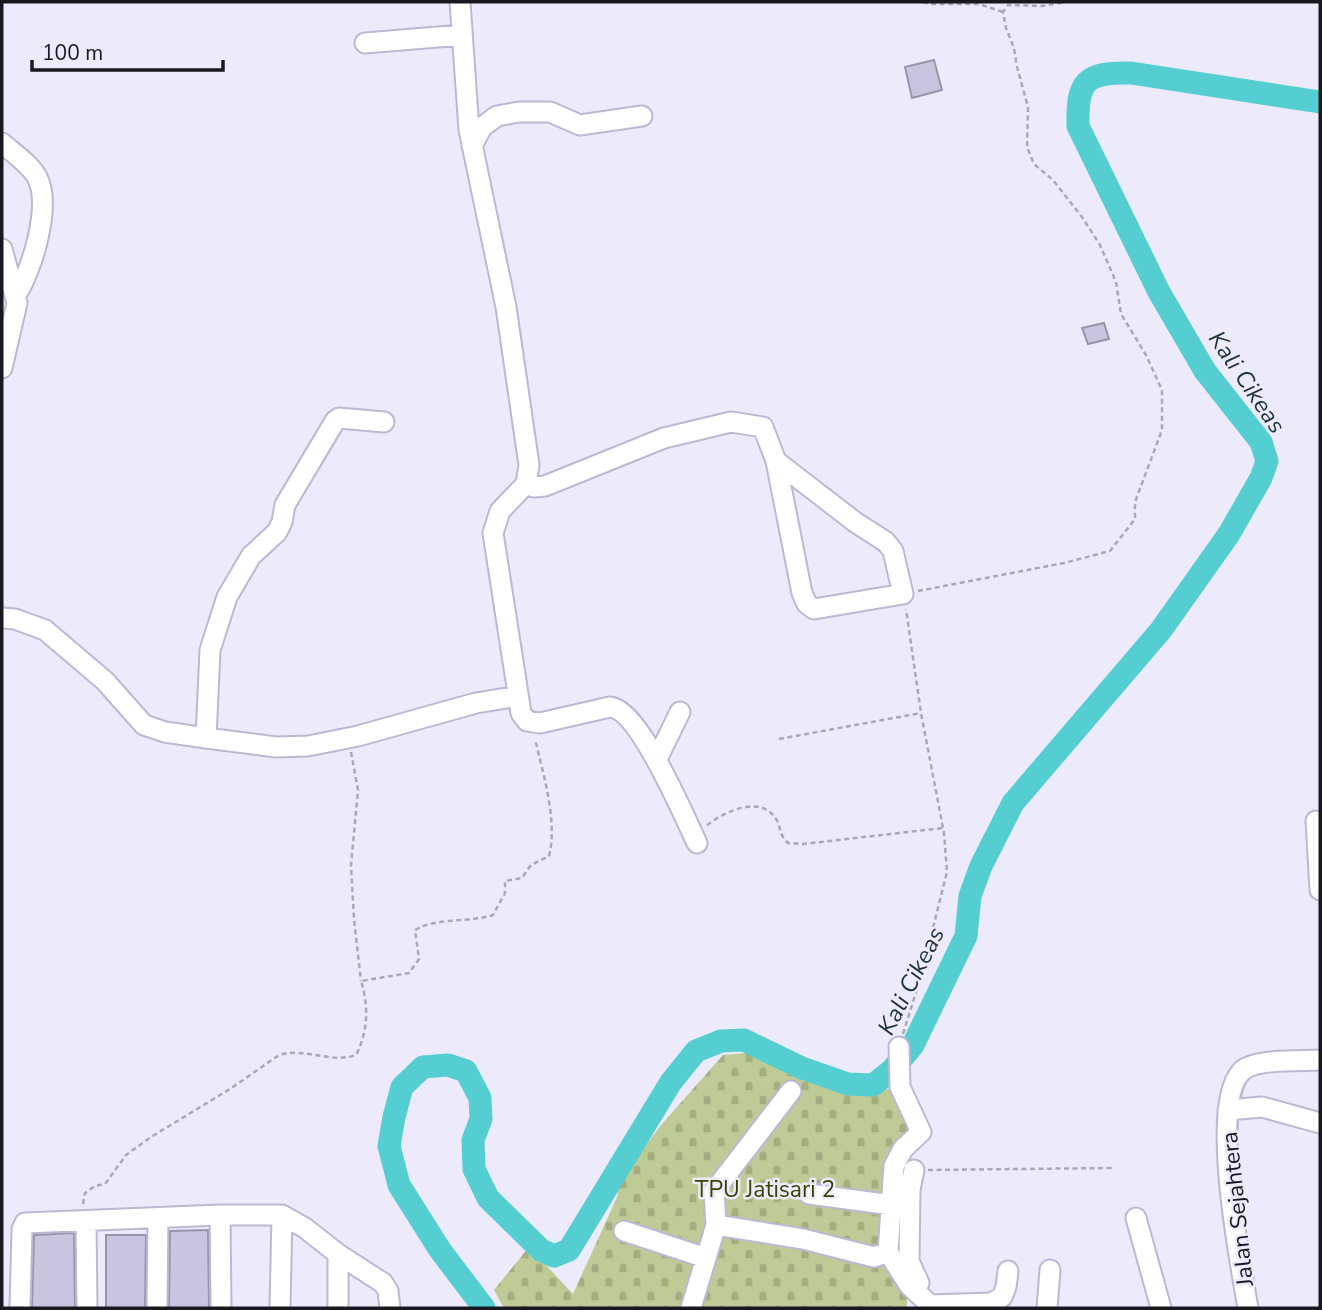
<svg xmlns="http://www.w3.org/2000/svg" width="1322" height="1310" font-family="'Nunito Sans',sans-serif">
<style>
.cemetery{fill:url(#cemetery-stones)}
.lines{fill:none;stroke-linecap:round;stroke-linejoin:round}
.river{stroke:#55ced2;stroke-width:23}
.building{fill:#c9c5e0;stroke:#9894ad;stroke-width:2}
.minor-casing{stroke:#bcb8d3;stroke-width:23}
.path{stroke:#a9a8b5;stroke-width:2.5;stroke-dasharray:5 3.5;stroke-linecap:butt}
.minor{stroke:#fff;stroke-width:19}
.labels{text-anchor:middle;stroke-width:5;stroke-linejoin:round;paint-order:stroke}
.park-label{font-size:23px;fill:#384202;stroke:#edebfb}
.street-label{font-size:23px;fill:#191821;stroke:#edebfb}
.water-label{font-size:24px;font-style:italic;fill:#1f3435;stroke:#edebfb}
</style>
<defs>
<pattern id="cemetery-stones" width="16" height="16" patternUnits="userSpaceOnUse" patternTransform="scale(1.75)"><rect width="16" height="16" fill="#bfcb96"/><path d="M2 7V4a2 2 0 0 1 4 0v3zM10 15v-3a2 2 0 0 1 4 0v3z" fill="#a4ae81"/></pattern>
</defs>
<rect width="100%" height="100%" fill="#edebfb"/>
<!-- cemetery -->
<path class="cemetery" d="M756 1052 841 1091 908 1089 907 1308H504L494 1290 529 1247 573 1294 618 1195 616 1185 661 1125 723 1055Z"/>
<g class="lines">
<!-- river -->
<path class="river" d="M484 1308 440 1250 399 1185 389 1146 394 1117 402 1087 423 1067 448 1065 466 1071 480 1098 481 1119 473 1140 474 1169 488 1198 541 1250 554 1256 569 1250 671 1082 696 1051 721 1041 744 1040 802 1068 848 1084 873 1085 892 1070 913 1045 966 936 970 896 981 866 1013 803 1161 630 1229 534 1261 478 1267 461 1261 442 1205 371 1159 292 1078 126C1077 81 1085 72 1131 73L1320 102"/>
</g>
<!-- building -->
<path class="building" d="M934 60 942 90 912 98 905 67Z
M1104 323 1109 339 1088 344 1082 328Z
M208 1230 209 1308H169L170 1231Z
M74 1233 75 1308H32L34 1235Z
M106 1235H146L145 1308H106Z"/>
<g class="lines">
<defs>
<path id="minor" d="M460 2 469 130 506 307 529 465 526 484 500 511 493 533 521 713 527 721 540 723 610 707C639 709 684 816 697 843
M365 43 462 35
M2 143C13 153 30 164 37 177 52 205 32 272 15 296
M472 146 482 127 497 116 519 112H550L580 125 642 116
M2 249 17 303 2 368
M526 484 534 487 545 486 664 438 731 422 763 427 776 461 802 593 807 604 814 609 903 594 893 551 886 542 855 522 776 461
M2 618 15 619 45 630 105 681 144 725 165 732 206 738 276 747 308 746 358 736 476 703 518 696
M206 738 210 650 227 597 251 556 277 532 282 522 285 505 335 421 339 418 384 422
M657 759 680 712
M1316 821 1320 890
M1228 1110 1262 1107 1320 1123
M914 1170 910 1190 909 1261 919 1283
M809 1194 892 1205
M220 1215 221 1308
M1136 1218 1161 1308
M86 1221 87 1308
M716 1225 714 1191 791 1091
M624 1231 706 1258
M888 1252 894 1166 903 1149 921 1132 900 1087 899 1047
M930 1305 991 1303 1002 1297 1006 1287 1008 1271
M20 1308 22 1229 25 1223 220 1215H282L305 1228 338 1254 383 1283 388 1291 390 1308
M157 1308 158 1218
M280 1308 282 1215
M338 1308V1254
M691 1308 716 1225 803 1239 874 1257 888 1252 909 1285 930 1305 931 1308
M1047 1308 1050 1270
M1248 1308C1241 1267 1206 1091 1246 1068 1263 1059 1300 1061 1320 1060"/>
</defs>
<!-- minor casing -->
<use href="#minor" class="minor-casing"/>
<!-- path -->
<path class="path" d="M923 2 929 4H979L1003 12
M918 591 1064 563 1110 551 1135 519V502L1162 430V390L1146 355 1121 314 1116 282 1100 245 1082 217 1053 180 1034 164 1027 147 1028 107 1017 67 1014 48 1006 28 1003 12 1008 5 1042 6 1066 2
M779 739 921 713
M351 752 358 790 351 865 354 919 361 981
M707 825C724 812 761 794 776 819 782 828 777 832 788 843L803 844 943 828
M903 1034 921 976 947 872 944 833 921 713 906 609
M928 1170 1113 1168
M83 1204 85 1193 95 1186 105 1184 126 1155 151 1137 230 1089 279 1055C305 1047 331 1064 356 1055 368 1032 369 1006 361 981L409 973 419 959 415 930C437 917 468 923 493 915L505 893V881L522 878 531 865 549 856C558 822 543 773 535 739"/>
<!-- minor -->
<use href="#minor" class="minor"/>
</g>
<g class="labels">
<!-- park labels -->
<g class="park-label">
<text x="765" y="1197">TPU Jatisari 2</text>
</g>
<!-- street labels -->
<g class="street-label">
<text transform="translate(1237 1209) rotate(-96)" y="8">Jalan Sejahtera</text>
</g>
<!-- water labels -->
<g class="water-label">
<text transform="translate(1247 382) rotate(56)" y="8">Kali Cikeas</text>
<text transform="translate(911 981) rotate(-63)" y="8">Kali Cikeas</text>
</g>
</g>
<!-- border -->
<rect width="1322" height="1310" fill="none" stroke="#191821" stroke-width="7"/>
<!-- scale -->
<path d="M32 60v10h191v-10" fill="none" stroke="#191821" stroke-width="3.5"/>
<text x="42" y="60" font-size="21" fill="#191821" stroke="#edebfb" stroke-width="5" paint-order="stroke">100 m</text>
</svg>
